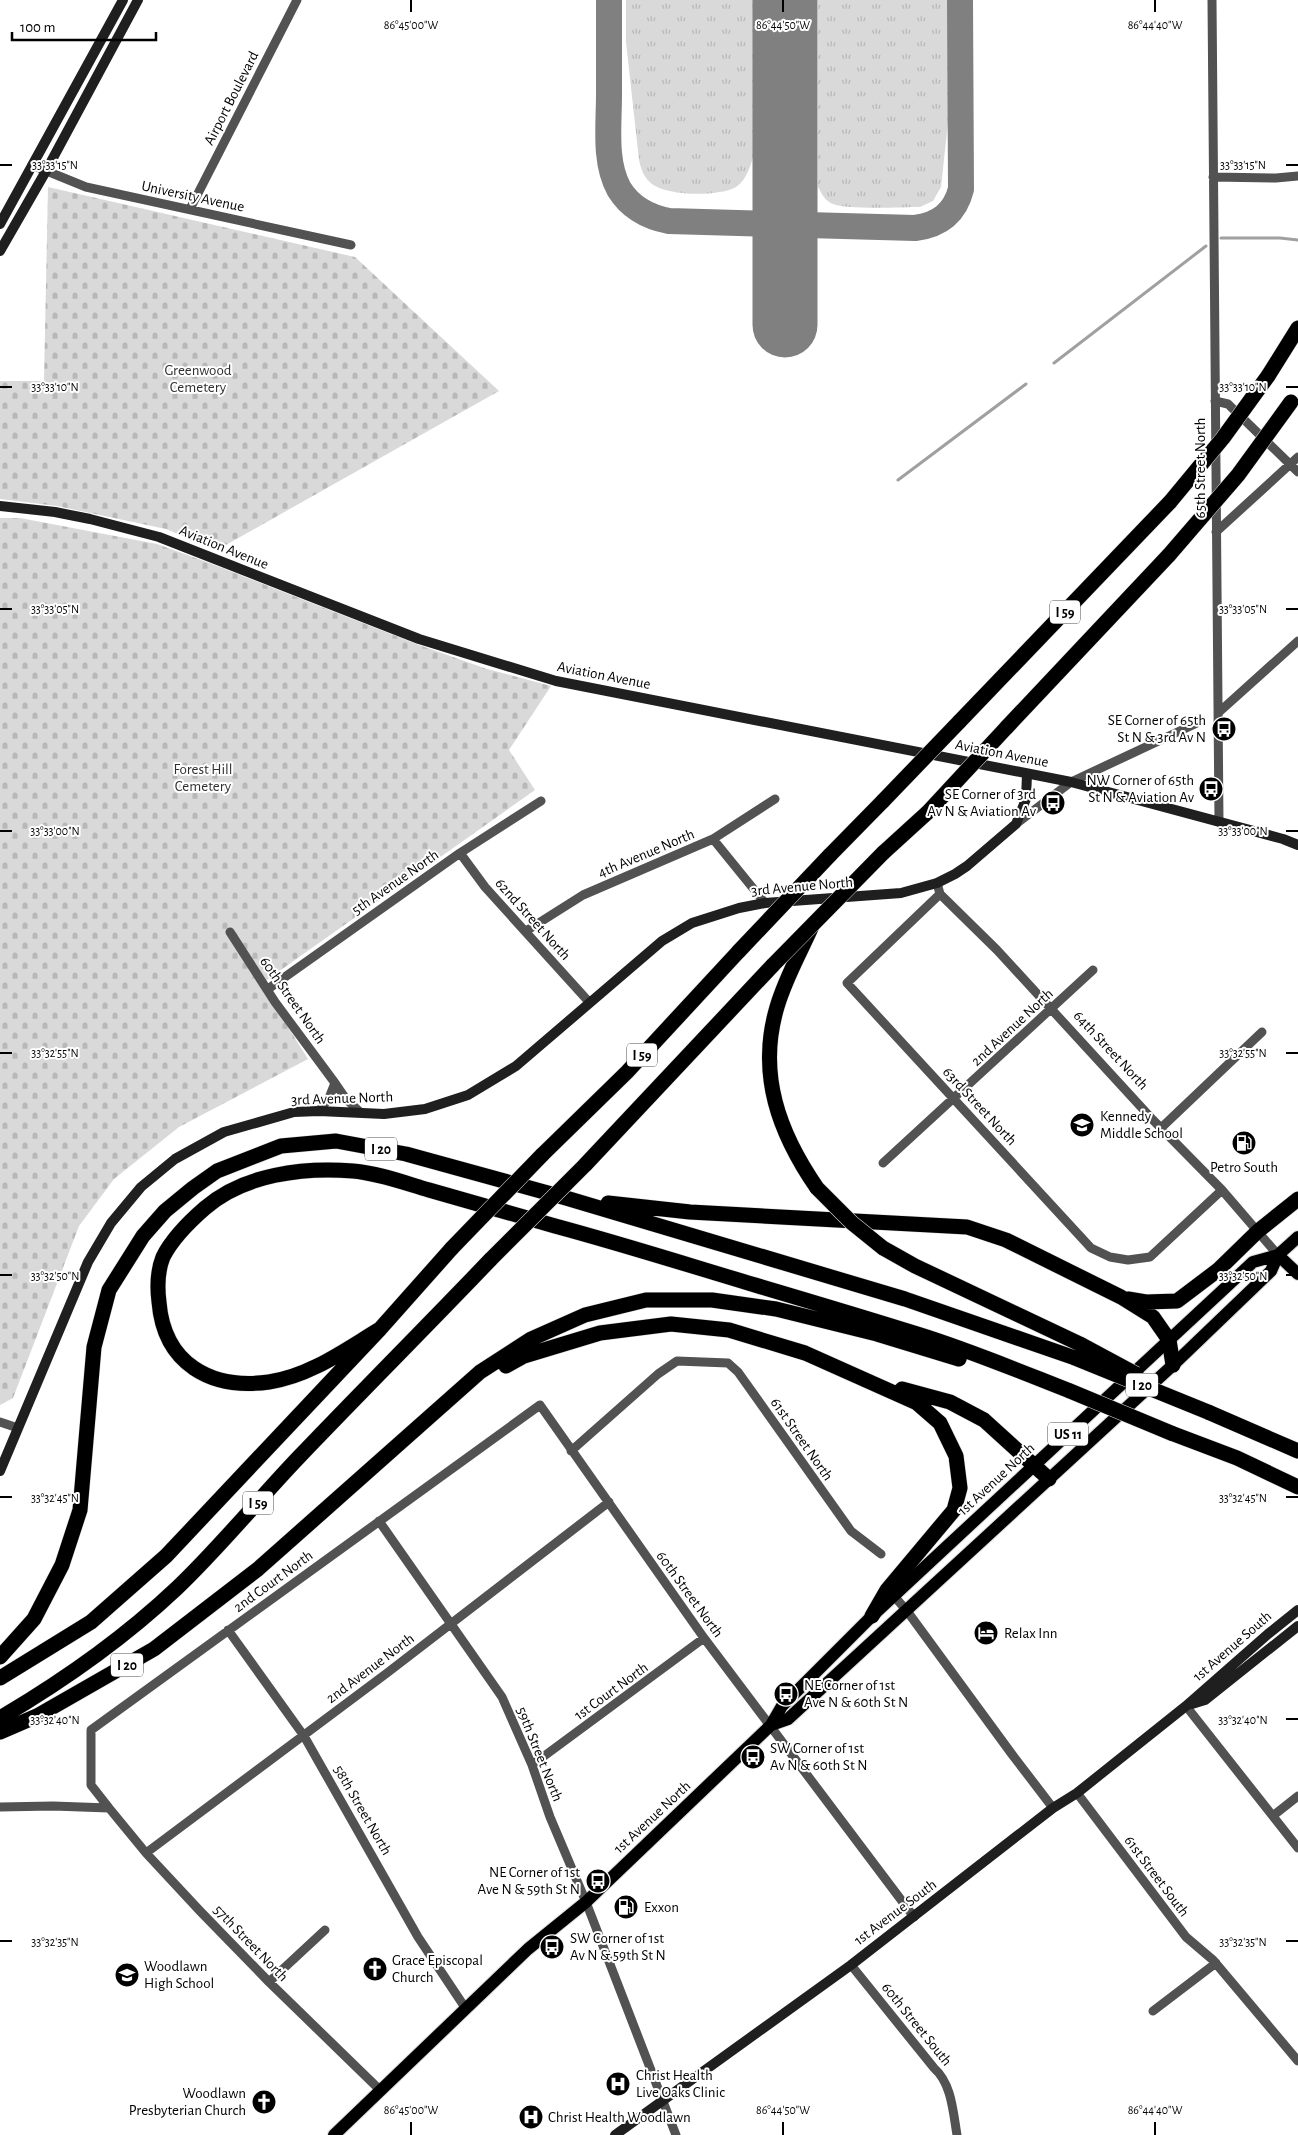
<svg xmlns="http://www.w3.org/2000/svg" width="1298" height="2135" font-family="'Alegreya Sans',sans-serif">
<style>
.grass{fill:url(#grass-tufts)}
.cemetery{fill:url(#cemetery-stones)}
.lines{fill:none;stroke-linecap:round;stroke-linejoin:round}
.stream{stroke:#a0a0a0;stroke-width:3}
.taxiway{stroke:#808080;stroke-width:26}
.runway{stroke:#808080;stroke-width:65}
.primary-casing{stroke:#dbdbdb;stroke-width:14}
.highway-casing{stroke:#dbdbdb;stroke-width:16}
.street{stroke:#525252;stroke-width:9}
.secondary{stroke:#1f1f1f;stroke-width:10}
.primary{stroke:#000;stroke-width:12}
.highway{stroke:#000;stroke-width:15}
.highway-bridge-casing{stroke:#dbdbdb;stroke-width:16;stroke-linecap:butt}
.highway-bridge{stroke:#000;stroke-width:15}
.ticks{fill:none;stroke:#000;stroke-width:2}
.labels{text-anchor:middle;stroke-width:4;stroke-linejoin:round;paint-order:stroke}
.shield{fill:#fff;stroke:#4c4c4c;stroke-width:1}
.shield-label{font-size:14px;font-weight:bold;fill:#000}
.street-label{font-size:15px;fill:#000;stroke:#fff}
.park-label{font-size:15px;fill:#303030;stroke:#fff}
.poi-label{font-size:15px;fill:#000;stroke:#fff;text-anchor:start}
.ticks-label{font-size:12px;text-anchor:middle;fill:#000;stroke:#fff;stroke-width:4;stroke-linejoin:round;paint-order:stroke}
</style>
<defs>
<pattern id="grass-tufts" width="24" height="20" patternUnits="userSpaceOnUse" patternTransform="scale(1.25)"><rect width="24" height="20" fill="#d9d9d9"/><path d="M3 7l-1-3M5 7V3M7 7l1-3M15 17l-1-3M17 17v-4M19 17l1-3" fill="none" stroke="#b8b8b8"/></pattern>
<pattern id="cemetery-stones" width="16" height="16" patternUnits="userSpaceOnUse" patternTransform="scale(1.25)"><rect width="16" height="16" fill="#d9d9d9"/><path d="M2 7V4a2 2 0 0 1 4 0v3zM10 15v-3a2 2 0 0 1 4 0v3z" fill="#b8b8b8"/></pattern>
</defs>
<rect width="100%" height="100%" fill="#fff"/>
<!-- grass -->
<path class="grass" d="M626 0H753V157C750 168 746 180 736 187 719 197 667 196 652 184 644 178 641 169 639 160L626 42Z
M818 0H950V104L941 187 933 201 920 207C903 207 846 210 833 204 825 201 822 194 818 187Z"/>
<!-- cemetery -->
<path class="cemetery" d="M48 187 355 257 499 391 217 550 166 529 57 506 0 499V381H44Z
M0 518H20L157 544 212 564 419 645 487 669 551 686 509 750 535 790 261 984 308 1059 179 1127 114 1179 79 1226 13 1398 0 1405Z"/>
<g class="lines">
<!-- stream -->
<path class="stream" d="M1221 238H1280L1298 240
M1054 363 1206 246
M898 480 1026 384"/>
<!-- taxiway -->
<path class="taxiway" d="M609 0C609 32 609 64 609 95 609 125 604 162 619 189 630 207 648 217 669 221L915 228C939 225 955 213 961 189L960 0"/>
<!-- runway -->
<path class="runway" d="M785 325V0"/>
<defs>
<path id="primary" d="M1278 1255 1298 1274
M771 1725 788 1719 1173 1365 1271 1271 1278 1255 1298 1237
M334 2135 528 1949 586 1902 771 1725 782 1706 872 1616 1253 1262 1278 1255"/>
<path id="highway" d="M1268 376 1298 328
M959 722 1170 502
M1006 728 1169 555
M883 853 928 812
M830 855 883 801
M812 926C800 953 785 979 777 1007 757 1074 779 1133 817 1188
M542 1155 627 1072 739 951
M585 1165 773 965
M608 1203 690 1212 967 1227 1006 1240 1121 1297 1153 1317 1169 1340 1173 1365
M883 1248 915 1266 1082 1345
M1128 1299 1146 1302 1177 1301 1218 1270 1258 1231 1298 1199
M380 1329C345 1350 310 1376 269 1382 211 1390 164 1364 159 1302 157 1286 157 1272 163 1257 172 1239 190 1221 205 1208 244 1174 304 1167 353 1171 378 1173 405 1183 429 1190 471 1202 513 1214 555 1226 622 1244 688 1265 755 1285 809 1301 863 1317 917 1334 969 1350 1019 1371 1070 1391
M506 1366 524 1356 600 1333 671 1324 729 1330 805 1353 917 1403 940 1423 956 1456 960 1488 954 1510 887 1590 872 1616
M902 1389 950 1402 984 1420 1049 1479
M1208 1412 1298 1451
M1171 1433 1237 1458 1298 1487
M0 1657 34 1619 62 1565 80 1510 94 1347 109 1290 143 1236 165 1211 193 1188 217 1171 281 1146 336 1141 406 1154 566 1198 905 1299 1075 1358
M0 1678 91 1622 166 1556 380 1329 452 1248
M0 1718C63 1681 123 1639 177 1588 220 1547 257 1501 298 1458 362 1391 427 1326 491 1259
M0 1732 37 1716 154 1649 258 1569 480 1372 531 1339 585 1315 646 1300H712L776 1309 877 1334 959 1359"/>
</defs>
<!-- primary casing -->
<use href="#primary" class="primary-casing"/>
<!-- highway casing -->
<use href="#highway" class="highway-casing"/>
<!-- street -->
<path class="street" d="M1212 0 1219 822
M32 165 86 187 351 245
M1213 177 1276 178 1298 176
M190 209 297 0
M1215 401 1228 404 1298 472
M1216 532 1298 457
M1218 713 1298 641
M1016 824 1071 782 1199 722
M713 839 765 903
M460 853 485 887 589 1002
M937 883 940 894 847 983 1091 1248 1110 1257 1128 1260 1150 1257 1222 1190
M940 894 997 950 1153 1120 1222 1190 1278 1255
M526 931 583 895 713 839 775 799
M230 932 275 1002 335 1083 329 1098 319 1111
M268 989 460 853 541 801
M335 1083 346 1099 360 1112
M1161 1128 1262 1032
M883 1163 1093 970
M0 1422 18 1428
M571 1451 658 1374 677 1361 728 1363 738 1372 851 1531 881 1554
M379 1521 502 1697 532 1765 550 1817 586 1902 676 2135
M894 1596 907 1611 1011 1753 1053 1808
M228 1630 304 1736 418 1937 466 2009
M1186 1706 1298 1848
M532 1765 704 1638
M1077 1793 1186 1937 1213 1960 1298 2061
M0 1807 53 1806 109 1808
M1274 1815 1298 1796
M146 1853 387 1673 609 1502
M851 1965 934 2068C952 2084 953 2112 957 2135
M269 1982 325 1930
M1153 2011 1216 1963
M381 2091 269 1982 200 1911 146 1853 109 1808 91 1785V1730L540 1405 704 1638 914 1917"/>
<!-- secondary -->
<path class="secondary" d="M0 224 123 0
M0 251 46 171 138 0
M0 506 55 512 90 519 159 537 419 639 556 681 1071 782 1283 839 1298 845
M0 1471 88 1262 111 1223 141 1187 175 1159 224 1132 294 1112 319 1111 384 1114 425 1109 468 1095 516 1066 662 941 692 923 739 908 765 903 901 893 937 883 955 874 967 866 1016 824 1026 799 1027 774
M1192 1704 1205 1700 1298 1626
M615 2135 851 1965 1053 1808 1077 1793 1186 1706 1268 1634 1298 1610"/>
<!-- primary -->
<use href="#primary" class="primary"/>
<!-- highway -->
<use href="#highway" class="highway"/>
<defs>
<path id="highway-bridge" d="M1170 502 1223 438 1268 376
M1169 555 1238 475 1291 402
M883 801 959 722
M928 812 1006 728
M739 951 830 855
M773 965 883 853
M817 1188 852 1223 883 1248
M452 1248 542 1155
M491 1259 585 1165
M1082 1345 1136 1374
M1075 1358 1208 1412
M1070 1391 1171 1433"/>
</defs>
<!-- highway-bridge casing -->
<use href="#highway-bridge" class="highway-bridge-casing"/>
<!-- highway-bridge -->
<use href="#highway-bridge" class="highway-bridge"/>
</g>
<!-- ticks -->
<path class="ticks" d="M411 0V12M783 0V12M1155 0V12M0 165H12M1286 165H1298M0 387H12M1286 387H1298M0 609H12M1286 609H1298M0 831H12M1286 831H1298M0 1053H12M1286 1053H1298M0 1275H12M1286 1275H1298M0 1497H12M1286 1497H1298M0 1719H12M1286 1719H1298M0 1941H12M1286 1941H1298M411 2122V2135M783 2122V2135M1155 2122V2135"/>
<!-- icons -->
<defs>
<symbol id="bus-disc" viewBox="-11 -11 22 22"><circle r="9.5" fill="#000" stroke="#fff"/><path d="M-5-6H5V4H4V6H2V4H-2V6H-4V4H-5ZM-3.5-4V0h7V-4ZM-3.5 1.2v1.5H-2V1.2ZM2 1.2v1.5H3.5V1.2Z" fill="#fff"/></symbol>
<symbol id="school-disc" viewBox="-11 -11 22 22"><circle r="9.5" fill="#000" stroke="#fff"/><path d="M0-5L7-2L0 1L-7-2ZM-4 1L0 2.5L4 1V4Q0 6-4 4Z" fill="#fff"/></symbol>
<symbol id="fuel-disc" viewBox="-11 -11 22 22"><circle r="9.5" fill="#000" stroke="#fff"/><path d="M-5.5-6h7V0h2V4h1.3V-2.5L3-4.5l.8-.8L6-3V5H2.5V1h-1V6h-7ZM-4.2-4.7v3.2H.2V-4.7Z" fill="#fff"/></symbol>
<symbol id="hotel-disc" viewBox="-11 -11 22 22"><circle r="9.5" fill="#000" stroke="#fff"/><path d="M-6-4.5h1.5V1H6V5H4.5V3h-9V5H-6ZM-4 0a1.8 1.8 0 1 1 3.6 0ZM.5 0V-2.5h3Q6-2.5 6 0Z" fill="#fff"/></symbol>
<symbol id="church-disc" viewBox="-11 -11 22 22"><circle r="9.5" fill="#000" stroke="#fff"/><path d="M-1.2-6h2.4v3.5h3.3v2.4h-3.3V6h-2.4V-.1h-3.3v-2.4h3.3Z" fill="#fff"/></symbol>
<symbol id="hospital-disc" viewBox="-11 -11 22 22"><circle r="9.5" fill="#000" stroke="#fff"/><path d="M-5-5h3v3.5h4V-5h3V5h-3V1.5h-4V5h-3Z" fill="#fff"/></symbol>
</defs>
<g fill-rule="evenodd">
<use href="#bus-disc" x="1210" y="715" width="28" height="28"/>
<use href="#bus-disc" x="1197" y="775" width="28" height="28"/>
<use href="#bus-disc" x="1039" y="789" width="28" height="28"/>
<use href="#school-disc" x="1068" y="1111" width="28" height="28"/>
<use href="#fuel-disc" x="1230" y="1129" width="28" height="28"/>
<use href="#hotel-disc" x="972" y="1619" width="28" height="28"/>
<use href="#bus-disc" x="772" y="1680" width="28" height="28"/>
<use href="#bus-disc" x="739" y="1743" width="28" height="28"/>
<use href="#bus-disc" x="584" y="1867" width="28" height="28"/>
<use href="#fuel-disc" x="612" y="1893" width="28" height="28"/>
<use href="#bus-disc" x="538" y="1933" width="28" height="28"/>
<use href="#church-disc" x="361" y="1955" width="28" height="28"/>
<use href="#school-disc" x="113" y="1961" width="28" height="28"/>
<use href="#hospital-disc" x="604" y="2070" width="28" height="28"/>
<use href="#church-disc" x="250" y="2088" width="28" height="28"/>
<use href="#hospital-disc" x="517" y="2103" width="28" height="28"/>
</g>
<g class="labels">
<!-- shield labels -->
<g class="shield">
<rect x="1050" y="600.5" width="30" height="23" rx="4"/>
<rect x="627" y="1043.5" width="30" height="23" rx="4"/>
<rect x="365" y="1137.5" width="32" height="23" rx="4"/>
<rect x="1126" y="1373.5" width="32" height="23" rx="4"/>
<rect x="1048" y="1422.5" width="40" height="23" rx="4"/>
<rect x="243" y="1491.5" width="30" height="23" rx="4"/>
<rect x="111" y="1653.5" width="32" height="23" rx="4"/>
</g>
<g class="shield-label">
<text x="1065" y="617">I 59</text>
<text x="642" y="1060">I 59</text>
<text x="381" y="1154">I 20</text>
<text x="1142" y="1390">I 20</text>
<text x="1068" y="1439">US 11</text>
<text x="258" y="1508">I 59</text>
<text x="127" y="1670">I 20</text>
</g>
<!-- street labels -->
<g class="street-label">
<text transform="translate(231 98) rotate(-63)" y="5">Airport Boulevard</text>
<text transform="translate(193 196) rotate(12)" y="5">University Avenue</text>
<text transform="translate(1200 468) rotate(-90)" y="5">65th Street North</text>
<text transform="translate(224 547) rotate(22)" y="5">Aviation Avenue</text>
<text transform="translate(604 675) rotate(11)" y="5">Aviation Avenue</text>
<text transform="translate(1002 753) rotate(11)" y="5">Aviation Avenue</text>
<text transform="translate(646 853) rotate(-23)" y="5">4th Avenue North</text>
<text transform="translate(395 882) rotate(-35)" y="5">5th Avenue North</text>
<text transform="translate(802 886) rotate(-5)" y="5">3rd Avenue North</text>
<text transform="translate(533 919) rotate(48)" y="5">62nd Street North</text>
<text transform="translate(293 1000) rotate(55)" y="5">60th Street North</text>
<text transform="translate(1012 1027) rotate(-43)" y="5">2nd Avenue North</text>
<text transform="translate(1111 1050) rotate(47)" y="5">64th Street North</text>
<text transform="translate(342 1098) rotate(-2)" y="5">3rd Avenue North</text>
<text transform="translate(980 1106) rotate(47)" y="5">63rd Street North</text>
<text transform="translate(802 1439) rotate(55)" y="5">61st Street North</text>
<text transform="translate(996 1479) rotate(-43)" y="5">1st Avenue North</text>
<text transform="translate(273 1581) rotate(-36)" y="5">2nd Court North</text>
<text transform="translate(690 1594) rotate(54)" y="5">60th Street North</text>
<text transform="translate(1232 1646) rotate(-41)" y="5">1st Avenue South</text>
<text transform="translate(370 1668) rotate(-37)" y="5">2nd Avenue North</text>
<text transform="translate(611 1691) rotate(-36)" y="5">1st Court North</text>
<text transform="translate(540 1754) rotate(68)" y="5">59th Street North</text>
<text transform="translate(363 1810) rotate(60)" y="5">58th Street North</text>
<text transform="translate(652 1817) rotate(-43)" y="5">1st Avenue North</text>
<text transform="translate(1157 1876) rotate(53)" y="5">61st Street South</text>
<text transform="translate(895 1912) rotate(-37)" y="5">1st Avenue South</text>
<text transform="translate(251 1943) rotate(46)" y="5">57th Street North</text>
<text transform="translate(917 2024) rotate(51)" y="5">60th Street South</text>
</g>
<!-- park labels -->
<g class="park-label">
<text x="198" y="375">Greenwood<tspan x="198" dy="17">Cemetery</tspan></text>
<text x="203" y="774">Forest Hill<tspan x="203" dy="17">Cemetery</tspan></text>
</g>
<!-- poi labels -->
<g class="poi-label">
<text x="1206" y="725" text-anchor="end">SE Corner of 65th<tspan x="1206" dy="17">St N &amp; 3rd Av N</tspan></text>
<text x="1194" y="785" text-anchor="end">NW Corner of 65th<tspan x="1194" dy="17">St N &amp; Aviation Av</tspan></text>
<text x="1036" y="799" text-anchor="end">SE Corner of 3rd<tspan x="1036" dy="17">Av N &amp; Aviation Av</tspan></text>
<text x="1100" y="1121">Kennedy<tspan x="1100" dy="17">Middle School</tspan></text>
<text x="1244" y="1172" text-anchor="middle">Petro South</text>
<text x="1004" y="1638">Relax Inn</text>
<text x="804" y="1690">NE Corner of 1st<tspan x="804" dy="17">Ave N &amp; 60th St N</tspan></text>
<text x="770" y="1753">SW Corner of 1st<tspan x="770" dy="17">Av N &amp; 60th St N</tspan></text>
<text x="580" y="1877" text-anchor="end">NE Corner of 1st<tspan x="580" dy="17">Ave N &amp; 59th St N</tspan></text>
<text x="644" y="1912">Exxon</text>
<text x="570" y="1943">SW Corner of 1st<tspan x="570" dy="17">Av N &amp; 59th St N</tspan></text>
<text x="392" y="1965">Grace Episcopal<tspan x="392" dy="17">Church</tspan></text>
<text x="144" y="1971">Woodlawn<tspan x="144" dy="17">High School</tspan></text>
<text x="636" y="2080">Christ Health<tspan x="636" dy="17">Live Oaks Clinic</tspan></text>
<text x="246" y="2098" text-anchor="end">Woodlawn<tspan x="246" dy="17">Presbyterian Church</tspan></text>
<text x="548" y="2122">Christ Health Woodlawn</text>
</g>
</g>
<g class="ticks-label">
<text x="411" y="29">86°45'00"W</text>
<text x="783" y="29">86°44'50"W</text>
<text x="1155" y="29">86°44'40"W</text>
<text x="55" y="169">33°33'15"N</text>
<text x="1243" y="169">33°33'15"N</text>
<text x="55" y="391">33°33'10"N</text>
<text x="1243" y="391">33°33'10"N</text>
<text x="55" y="613">33°33'05"N</text>
<text x="1243" y="613">33°33'05"N</text>
<text x="55" y="835">33°33'00"N</text>
<text x="1243" y="835">33°33'00"N</text>
<text x="55" y="1057">33°32'55"N</text>
<text x="1243" y="1057">33°32'55"N</text>
<text x="55" y="1280">33°32'50"N</text>
<text x="1243" y="1280">33°32'50"N</text>
<text x="55" y="1502">33°32'45"N</text>
<text x="1243" y="1502">33°32'45"N</text>
<text x="55" y="1724">33°32'40"N</text>
<text x="1243" y="1724">33°32'40"N</text>
<text x="55" y="1946">33°32'35"N</text>
<text x="1243" y="1946">33°32'35"N</text>
<text x="411" y="2114">86°45'00"W</text>
<text x="783" y="2114">86°44'50"W</text>
<text x="1155" y="2114">86°44'40"W</text>
</g>
<!-- scale -->
<path d="M12 32v8h144v-8" fill="none" stroke="#000000" stroke-width="2.5"/>
<text x="20" y="32" font-size="15" fill="#000000" stroke="#ffffff" stroke-width="4" paint-order="stroke">100 m</text>
</svg>
